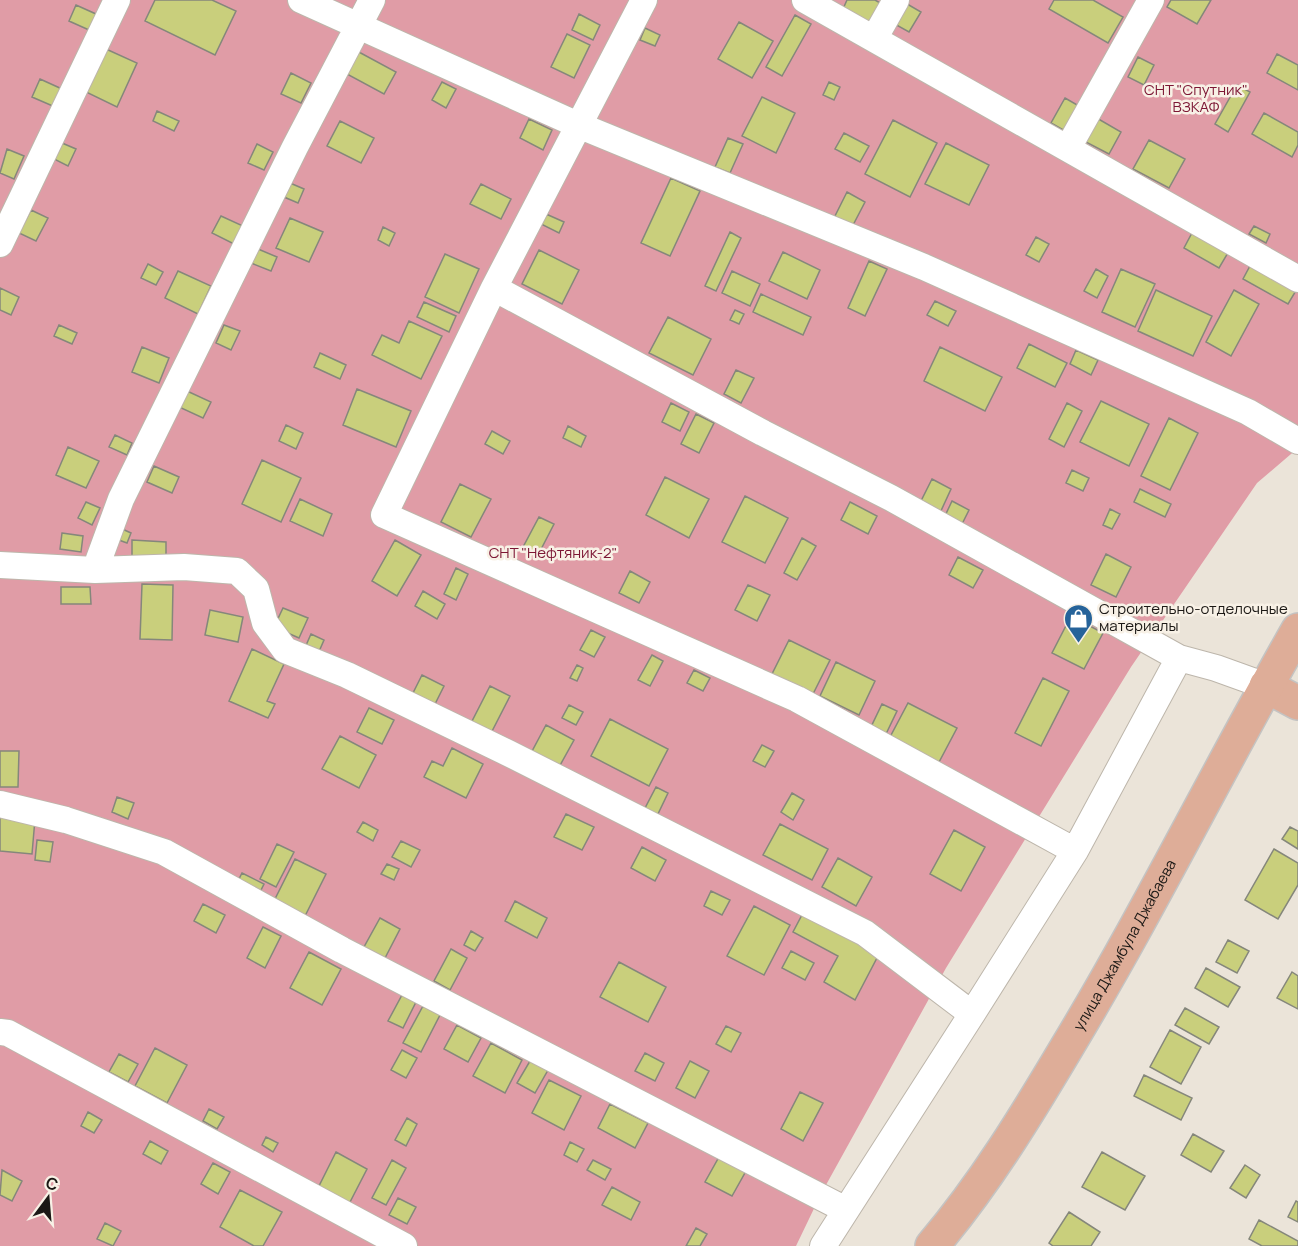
<svg xmlns="http://www.w3.org/2000/svg" width="1298" height="1246" font-family="Manrope,sans-serif">
<style>
.green{fill:#e09ca6}
.building{fill:#c9cf7c;stroke:#85877b;stroke-width:1.5}
.lines{fill:none;stroke-linecap:round;stroke-linejoin:round}
.minor-casing{stroke:#bdb6ab;stroke-width:28}
.major-casing{stroke:#c4c3c2;stroke-width:36}
.minor{stroke:#fff;stroke-width:26}
.major{stroke:#dead98;stroke-width:33}
.labels{text-anchor:middle;stroke-width:5;stroke-linejoin:round;paint-order:stroke}
.park-label{font-size:15px;fill:#7c1634;stroke:#f8f1e6}
.poi-label{font-size:15px;fill:#1b1815;stroke:#f8f1e6;text-anchor:start}
.street-label{font-size:15px;fill:#1b1815;stroke:#f8f1e6}
</style>
<rect width="100%" height="100%" fill="#ebe4d9"/>
<!-- green -->
<path class="green" d="M0 0H1298V448L1257 483 1131 667 946 968 821 1194 796 1246H0Z"/>
<!-- building -->
<path class="building" d="M155 0H212L236 11 215 55 145 21Z
M847 0H875L882 4 870 24 843 9Z
M1054 0H1093L1123 17 1108 43 1049 9Z
M1171 0H1211L1197 24 1167 7Z
M902 1 921 12 909 32 891 22Z
M76 5 96 14 89 30 69 21Z
M579 14 600 25 593 40 572 30Z
M795 15 811 24 782 76 766 67Z
M739 22 773 41 752 78 718 59Z
M645 28 660 35 655 46 640 40Z
M567 34 590 45 574 78 551 67Z
M106 49 137 63 117 107 86 92Z
M357 51 396 72 384 94 345 73Z
M1277 54 1298 65V90L1267 73Z
M1138 57 1154 65 1144 85 1128 77Z
M291 73 311 83 301 103 281 94Z
M40 79 62 89 55 107 32 97Z
M442 82 456 89 446 108 432 100Z
M829 82 840 87 834 100 823 95Z
M1237 85 1250 92 1228 132 1215 124Z
M762 97 795 113 776 153 742 136Z
M1065 98 1079 106 1065 131 1051 123Z
M157 111 179 121 174 131 153 121Z
M1264 113 1298 132V145L1292 157 1252 134Z
M1095 117 1121 132 1109 154 1082 140Z
M529 119 552 130 543 150 520 138Z
M893 120 937 143 910 197 865 174Z
M340 121 374 138 361 163 327 146Z
M844 133 869 146 860 162 835 149Z
M728 138 743 144 730 173 715 167Z
M1149 140 1185 159 1169 188 1133 169Z
M62 143 76 149 68 166 54 159Z
M946 143 989 165 969 205 925 184Z
M257 144 273 152 264 170 248 163Z
M7 149 24 156 14 179 0 173Z
M671 178 700 191 670 256 641 243Z
M290 183 304 189 298 203 284 197Z
M481 184 511 199 501 219 470 204Z
M847 192 865 202 852 227 834 218Z
M31 210 48 218 36 241 19 233Z
M546 214 564 222 559 233 541 224Z
M221 216 243 226 234 244 212 233Z
M290 218 323 232 309 262 276 248Z
M1254 226 1270 234 1266 243 1249 234Z
M383 227 395 233 389 246 378 240Z
M1193 231 1229 251 1219 268 1184 248Z
M730 232 741 238 716 291 705 286Z
M1036 237 1049 244 1039 262 1026 255Z
M258 249 277 257 271 271 251 263Z
M539 250 579 270 562 304 522 284Z
M783 252 820 270 807 299 769 281Z
M445 254 479 269 459 313 425 297Z
M869 261 887 269 865 316 848 308Z
M148 264 163 272 156 285 141 278Z
M1251 264 1297 289 1288 304 1243 279Z
M1096 269 1108 276 1097 298 1084 291Z
M1121 269 1155 284 1135 327 1102 312Z
M178 271 211 286 198 314 165 298Z
M732 271 760 284 750 306 722 293Z
M0 288 19 297 11 315 0 310Z
M1156 290 1212 316 1193 356 1138 331Z
M1234 290 1259 304 1231 356 1206 342Z
M761 294 811 317 803 335 753 312Z
M935 301 956 311 948 326 927 315Z
M424 302 456 316 449 332 417 317Z
M735 310 744 314 739 324 730 320Z
M668 317 711 339 693 375 649 353Z
M409 321 442 336 421 379 372 355 382 335 399 343Z
M59 325 77 333 72 344 54 336Z
M224 325 240 331 231 350 216 343Z
M1029 344 1067 363 1055 387 1017 368Z
M142 347 169 358 159 383 132 372Z
M940 347 1002 377 985 411 924 381Z
M1076 350 1098 360 1091 375 1070 364Z
M320 353 346 365 340 379 314 367Z
M736 370 754 378 741 403 724 394Z
M357 389 411 411 396 447 343 425Z
M187 391 211 402 203 418 179 407Z
M1101 401 1149 424 1129 466 1080 442Z
M671 403 689 412 680 431 662 422Z
M1067 403 1082 411 1064 447 1049 439Z
M696 414 714 423 699 453 681 444Z
M1169 418 1198 433 1170 490 1141 476Z
M286 425 303 433 296 449 279 441Z
M568 426 586 436 581 447 563 438Z
M492 431 510 441 503 454 485 444Z
M115 435 132 443 127 455 109 447Z
M68 447 99 461 86 488 56 475Z
M262 460 301 478 281 522 242 504Z
M154 466 179 477 172 493 147 482Z
M1072 470 1089 478 1083 491 1066 483Z
M665 477 709 499 689 538 646 515Z
M932 479 951 489 940 513 920 503Z
M460 484 491 499 471 537 441 522Z
M1140 489 1171 504 1165 517 1134 502Z
M745 496 788 518 765 563 722 542Z
M300 499 332 514 323 536 290 521Z
M952 501 969 510 961 526 944 518Z
M86 502 100 508 92 525 78 518Z
M850 502 877 516 868 534 841 520Z
M1110 509 1120 514 1112 529 1103 525Z
M539 517 554 524 537 557 522 549Z
M120 528 131 533 127 543 116 539Z
M62 533 83 536 81 552 60 549Z
M802 538 816 546 797 580 784 573Z
M132 540 166 542V558L132 556Z
M395 540 421 555 397 596 372 581Z
M1106 554 1131 567 1116 597 1091 585Z
M958 557 983 570 973 588 949 575Z
M456 568 468 574 456 600 444 594Z
M630 571 650 582 639 603 619 593Z
M142 584 173 585 172 640 140 639Z
M748 585 770 595 757 621 735 610Z
M61 587H90L91 604H61Z
M423 591 445 604 437 619 415 606Z
M283 608 308 618 299 638 274 627Z
M210 610 243 617 238 642 205 635Z
M1071 616 1103 633 1084 669 1052 653Z
M591 630 605 637 594 657 580 650Z
M311 634 324 640 317 656 304 650Z
M789 640 830 660 812 696 771 676Z
M252 649 284 664 267 701 275 704 268 718 229 701Z
M652 655 663 661 650 686 638 680Z
M836 662 875 681 859 715 820 696Z
M577 665 583 668 577 681 570 678Z
M694 670 710 678 703 691 687 683Z
M422 675 444 686 432 710 410 699Z
M1043 678 1069 691 1041 746 1015 733Z
M490 686 510 696 488 739 468 729Z
M908 703 957 728 938 764 889 739Z
M882 704 897 711 885 736 870 729Z
M569 705 583 712 576 725 562 718Z
M369 708 394 720 382 744 357 732Z
M610 719 668 749 649 786 591 756Z
M546 725 574 740 558 769 530 755Z
M340 736 376 755 359 788 322 769Z
M762 745 774 751 765 767 753 761Z
M452 748 483 764 466 798 424 777 432 761 443 766Z
M0 751H19L18 787H0Z
M656 787 668 793 656 818 643 812Z
M792 793 804 800 793 820 781 812Z
M117 797 134 803 128 819 112 812Z
M566 814 594 827 582 850 554 837Z
M0 815 35 819 32 854 0 851Z
M363 822 378 830 373 841 357 832Z
M780 824 828 849 812 880 763 855Z
M1290 827 1298 831V849L1282 839Z
M954 830 985 847 961 891 930 874Z
M37 840 53 842 50 862 35 860Z
M401 841 420 850 411 867 392 857Z
M277 844 294 852 276 887 260 879Z
M642 847 666 860 655 881 631 868Z
M1274 849 1298 863V885L1278 919 1245 900Z
M838 858 872 877 856 906 822 887Z
M295 859 326 874 303 920 272 905Z
M387 864 399 869 394 880 381 874Z
M242 873 264 884 257 898 235 887Z
M711 891 730 900 722 915 704 906Z
M515 901 547 918 537 938 505 921Z
M203 904 225 915 216 933 194 921Z
M754 906 790 925 764 975 727 956Z
M803 913 879 954 855 1000 824 982 838 956 793 932Z
M380 918 400 929 385 958 364 947Z
M263 927 281 936 265 968 247 958Z
M471 931 483 938 475 951 464 945Z
M1228 940 1249 951 1237 973 1216 962Z
M451 949 467 958 450 990 434 981Z
M791 951 814 963 805 980 782 968Z
M309 952 341 969 322 1005 290 988Z
M619 962 666 987 648 1022 600 997Z
M1206 968 1240 987 1228 1007 1195 988Z
M1292 972 1298 976V1009L1277 998Z
M402 995 416 1002 403 1028 388 1021Z
M423 1006 440 1015 421 1052 403 1043Z
M1185 1008 1219 1027 1209 1044 1175 1025Z
M457 1025 481 1038 468 1062 444 1049Z
M726 1026 741 1033 731 1052 716 1044Z
M1170 1030 1201 1047 1181 1084 1150 1067Z
M491 1043 522 1060 505 1093 473 1076Z
M155 1048 187 1065 167 1103 135 1086Z
M402 1050 417 1058 406 1078 391 1070Z
M645 1053 664 1063 655 1081 635 1071Z
M119 1054 138 1064 128 1082 109 1072Z
M530 1061 548 1070 535 1093 517 1083Z
M690 1061 709 1071 695 1098 676 1088Z
M1144 1075 1192 1098 1181 1120 1134 1096Z
M549 1080 581 1096 564 1130 532 1113Z
M800 1092 823 1103 803 1141 781 1129Z
M610 1104 648 1123 635 1148 598 1128Z
M209 1109 224 1117 217 1129 203 1121Z
M88 1112 102 1120 94 1133 81 1126Z
M407 1118 417 1124 406 1146 395 1140Z
M1193 1134 1224 1151 1211 1172 1181 1155Z
M266 1137 278 1143 273 1152 262 1145Z
M150 1141 168 1151 161 1164 143 1154Z
M570 1142 584 1149 577 1162 564 1155Z
M336 1152 367 1169 349 1204 318 1188Z
M1102 1152 1145 1176 1125 1210 1082 1187Z
M719 1157 746 1171 732 1196 705 1182Z
M392 1160 406 1168 386 1205 372 1198Z
M593 1160 611 1169 605 1180 587 1170Z
M213 1163 230 1172 218 1194 201 1184Z
M1245 1165 1260 1175 1246 1198 1230 1188Z
M2 1170 22 1181 12 1201 0 1195Z
M612 1187 640 1202 631 1220 602 1205Z
M240 1190 282 1212 263 1246H254L220 1227Z
M398 1198 416 1207 407 1224 389 1215Z
M1296 1201 1298 1202V1222L1288 1217Z
M1069 1212 1100 1232 1091 1246H1053L1049 1243Z
M1259 1220 1298 1241V1246H1262L1249 1239Z
M105 1223 121 1231 113 1246 97 1239Z
M696 1228 707 1234 700 1246H686Z"/>
<g class="lines">
<defs>
<path id="minor" d="M301 0 578 125 924 267 1248 412 1298 441
M644 0 494 288 384 515 797 699 1075 851
M805 0 1298 279
M874 39 896 0
M1068 148 1151 0
M0 244 117 0
M494 288 763 433 891 498 1179 658 1216 668 1266 686
M0 565 95 570 184 567 237 571 256 589 265 623 285 650 347 675 508 753 865 933 972 1014 1075 851 1179 658
M95 570 121 499 295 147 372 0
M0 804 66 820 164 852 342 950 846 1210
M0 1032 8 1033 404 1246
M823 1246 972 1014"/>
<g id="major">
<path d="M1266 686 1298 703"/>
<path id="s1" d="M932 1246C984 1185 1026 1116 1067 1047 1149 911 1219 768 1298 630"/>
</g>
</defs>
<!-- minor casing -->
<use href="#minor" class="minor-casing"/>
<!-- major casing -->
<use href="#major" class="major-casing"/>
<!-- minor -->
<use href="#minor" class="minor"/>
<!-- major -->
<use href="#major" class="major"/>
</g>
<!-- icons -->
<defs>
<symbol id="shop-pin" viewBox="-11 -11 22 30"><path d="M0 17L-7.5 6A9.5 9.5 0 1 1 7.5 6Z" fill="#26639a" stroke="#f8f1e6"/><path d="M-5-2.5h2.3a2.7 3.5 0 0 1 5.4 0H5L5.5 6h-11ZM-1.5-2.5h3a1.5 2.3 0 0 0-3 0Z" fill="#fff"/></symbol>
</defs>
<g fill-rule="evenodd">
<use href="#shop-pin" x="1062" y="602" width="33" height="45"/>
</g>
<g class="labels">
<!-- park labels -->
<g class="park-label">
<text x="1196" y="95">СНТ "Спутник"<tspan x="1196" dy="17">ВЗКАФ</tspan></text>
<text x="553" y="558">СНТ "Нефтяник-2"</text>
</g>
<!-- poi labels -->
<g class="poi-label">
<text x="1099" y="614">Строительно-отделочные<tspan x="1099" dy="17">материалы</tspan></text>
</g>
<!-- street labels -->
<g class="street-label">
<text dy="5" stroke="none"><textPath href="#s1" startOffset="358">улица Джамбула Джабаева</textPath></text>
</g>
</g>
<!-- north arrow -->
<g transform="translate(48 1198) rotate(16)" stroke="#f8f1e6" stroke-width="4.5" paint-order="stroke">
<path d="M0-4.5L10 22L0 15L-10 22Z" fill="#1b1815"/>
<text y="-9" font-size="16" font-weight="bold" text-anchor="middle" fill="#1b1815">С</text>
</g>
</svg>
